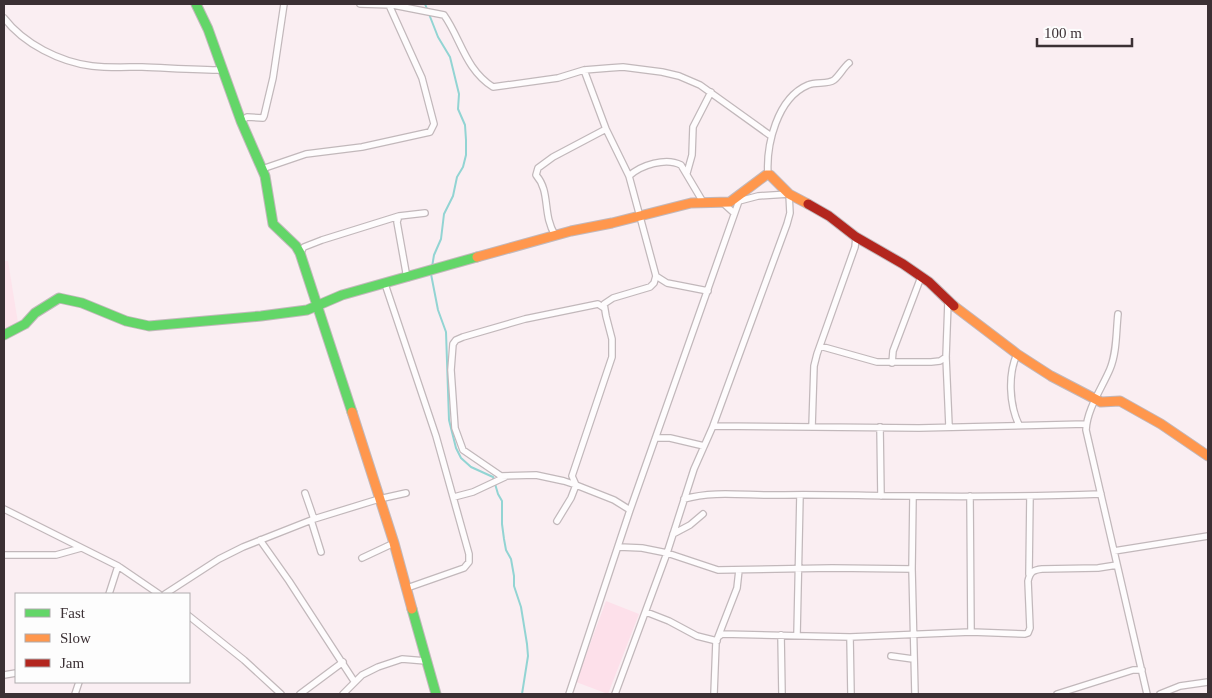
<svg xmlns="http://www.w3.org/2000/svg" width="1212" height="698" font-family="'Times New Roman',serif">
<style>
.built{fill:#fde4ec}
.green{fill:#fde0ea}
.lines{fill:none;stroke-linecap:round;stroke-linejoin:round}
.stream{stroke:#92d4d3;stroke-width:2}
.street-casing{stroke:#c2b8bb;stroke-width:8}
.fast-casing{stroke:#c2b8bb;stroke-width:11}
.slow-casing{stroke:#c2b8bb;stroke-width:11}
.jam-casing{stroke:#c2b8bb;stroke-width:11}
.street{stroke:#fefcfd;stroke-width:5.5}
.fast{stroke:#63d668;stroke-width:9}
.slow{stroke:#ff974d;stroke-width:9}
.jam{stroke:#b3261e;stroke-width:9}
</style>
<rect width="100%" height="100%" fill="#faeef2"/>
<!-- built -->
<path class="built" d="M4 261H8L19 329 4 331Z"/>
<!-- green -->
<path class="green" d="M606 601 639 614 608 694 576 682Z"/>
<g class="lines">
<!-- stream -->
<path class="stream" d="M425 4 427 9
M429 14 438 37 450 57 459 94 458 109 465 125 466 140V155L463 167 457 177 453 196 444 214 441 239 434 255 432 267
M431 274 438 310 446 332 449 420 456 448 461 458 471 467 493 477 498 494 502 501V524L504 539 506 550 511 559 514 576V586L521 607 527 644 528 656 522 694"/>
<defs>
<path id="street" d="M360 4 393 5 444 15C461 39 465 69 493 87L558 78 584 70 609 68 623 67 662 72 679 76 700 85 771 136
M4 18C24 44 60 62 92 66 109 68 126 67 142 67 169 68 196 70 223 70
M584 70 606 129 629 176 656 276 654 283 650 287 613 298 604 304 606 316 612 339V357L572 476 576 485 614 500 630 510
M241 121 247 117 263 118 264 116 273 78 284 4
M262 169 306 154 362 147 430 132 434 124 422 78 389 5
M687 173 692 155 693 127 711 92
M768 175C766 145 777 98 808 85 816 81 827 85 834 80 840 75 843 68 849 63
M629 176C641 165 666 157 681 165L703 202
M723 203 734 213
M399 216 397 222 407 278
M555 235C542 214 551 192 536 175L538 168 553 157 606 129
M300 253 304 247 322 240 399 216 425 213
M656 276 667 283 708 291
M385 284 436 436 469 554V562L464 568 407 588
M948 302 946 357 949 426
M1118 314C1116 332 1117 352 1110 369 1102 388 1087 409 1086 430L1147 694
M820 346 877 362H931L940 361 946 357
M1017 354C1008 374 1009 404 1019 425
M892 363 893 351 921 277
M713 426 919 428 1086 424
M812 427 814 366 817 354 855 247 856 237
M880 427 881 496
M656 438H670L704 446
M305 493 314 519
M970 496 971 632
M454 497 473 492 505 477
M913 497 912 569 915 694
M684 499C715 490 748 496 779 495 823 494 867 496 912 496 975 497 1038 496 1101 494
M4 509 118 566 159 594
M311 520 321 552
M557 521 571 498 576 485 564 481 536 475 501 476 463 450 455 428 451 370 453 344 456 340 463 337 525 319 598 304 604 308
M673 534 690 525 703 514
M260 540 289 581 354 681
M619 547 642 548 667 553 718 570 832 568 912 569
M1114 551 1208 536
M4 555H56L81 548
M362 558 394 543
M1029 574 1030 496
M109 594 118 566
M165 594 219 559 243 547 314 519 379 499 406 493
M646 612 669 621 697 636 717 641
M189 616 244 660 281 694
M781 635 782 694
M797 635 800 495
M718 637 737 588 739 570
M850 637 851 694
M891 656 913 659
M4 675 16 673
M75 694 79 682
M300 694 343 662
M343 694 362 675 378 667 402 659 426 661
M569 694 630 510 740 198
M615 694 667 553 694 469 713 426 787 224 790 213 789 194 758 196 739 201
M714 694 716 642 718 637 722 634 850 637 971 632 1025 634 1028 633 1030 628 1028 581C1030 572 1033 570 1042 569L1098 568 1117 565
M1057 694 1133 670H1142
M1160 694 1180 686 1208 682"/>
<path id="fast" d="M196 4 208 29 241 121 265 176 273 224 296 246 300 253 352 412
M4 335 25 324 35 313 59 298 82 303 126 321 149 326 261 316 307 310 342 295 477 257
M412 609 436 694"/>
<path id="slow" d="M477 257 571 231 612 223 691 203 730 202 766 175H770L789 194 808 204
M954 306 1017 354 1051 376 1101 402 1120 401 1161 424 1208 456
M352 412 394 543 412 609"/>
<path id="jam" d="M808 204 829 216 856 237 903 264 929 282 954 306"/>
</defs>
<!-- street casing -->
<use href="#street" class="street-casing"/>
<!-- fast casing -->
<use href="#fast" class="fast-casing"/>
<!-- slow casing -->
<use href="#slow" class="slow-casing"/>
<!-- jam casing -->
<use href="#jam" class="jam-casing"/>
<!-- street -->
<use href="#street" class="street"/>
<!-- fast -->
<use href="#fast" class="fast"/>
<!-- slow -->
<use href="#slow" class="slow"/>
<!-- jam -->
<use href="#jam" class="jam"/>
</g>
<!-- border -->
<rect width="1212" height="698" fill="none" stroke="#3b3034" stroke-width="10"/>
<!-- legend -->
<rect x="15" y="593" width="175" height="90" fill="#fdfdfd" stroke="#afabad"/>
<rect x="25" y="609" width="25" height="8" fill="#63d668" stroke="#afabad"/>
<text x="60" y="618" font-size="15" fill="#3b3034">Fast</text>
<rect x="25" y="634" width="25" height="8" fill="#ff974d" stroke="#afabad"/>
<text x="60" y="643" font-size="15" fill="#3b3034">Slow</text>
<rect x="25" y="659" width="25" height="8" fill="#b3261e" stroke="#afabad"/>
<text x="60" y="668" font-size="15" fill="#3b3034">Jam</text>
<!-- scale -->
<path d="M1037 38v8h95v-8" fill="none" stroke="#3b3034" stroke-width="2.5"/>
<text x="1044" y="38" font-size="15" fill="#3b3034" stroke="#fdfdfd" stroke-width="4" paint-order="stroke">100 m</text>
</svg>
